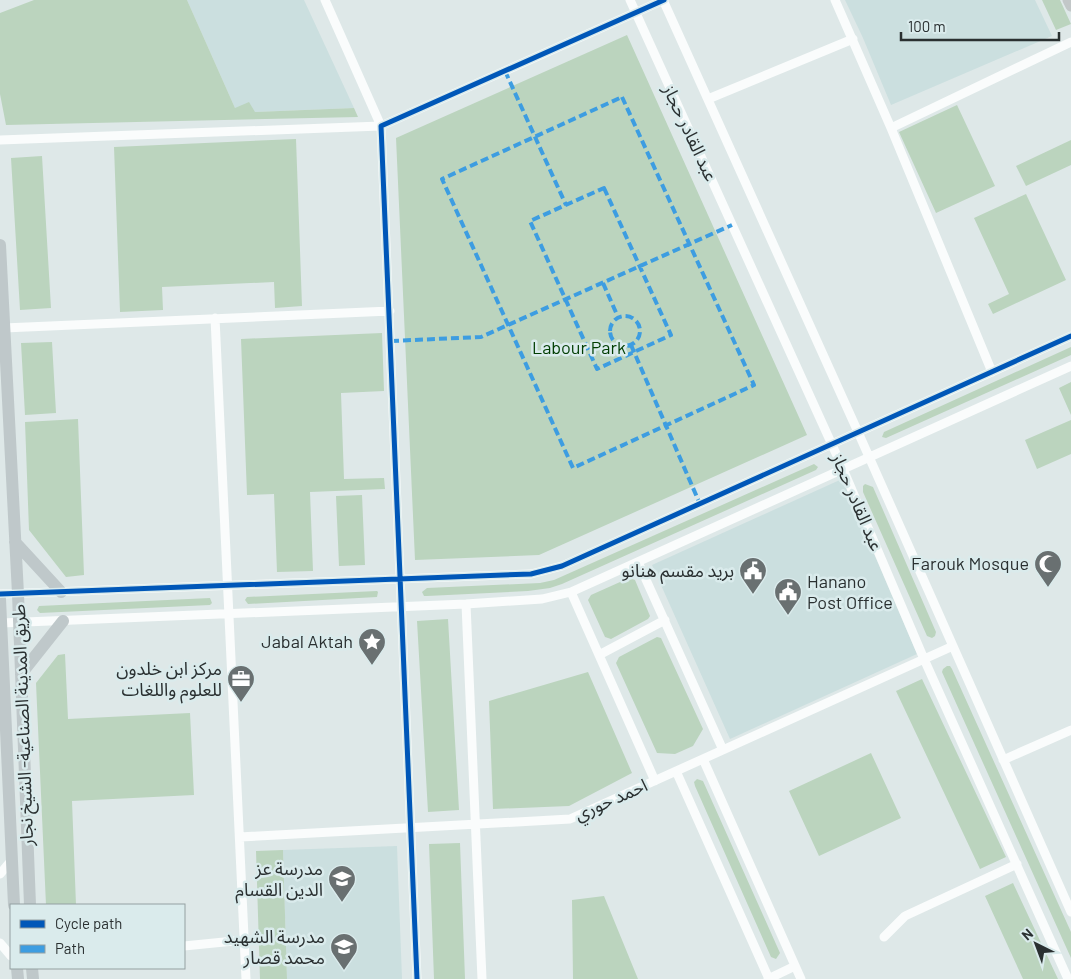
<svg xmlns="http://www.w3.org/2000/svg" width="1071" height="979" font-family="Barlow,'Noto Sans Arabic',sans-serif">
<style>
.built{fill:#cbdfdf}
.green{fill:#bbd4be}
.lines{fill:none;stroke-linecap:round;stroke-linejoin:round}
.minor{stroke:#fafcfc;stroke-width:9}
.secondary{stroke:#c2c7c8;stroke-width:11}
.primary{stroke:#bfc8ca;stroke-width:12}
.quiet{stroke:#3d9de1;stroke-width:4;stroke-dasharray:8 4;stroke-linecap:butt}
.cycleway-casing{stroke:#daebec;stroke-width:8}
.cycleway{stroke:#0057b8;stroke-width:5}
.labels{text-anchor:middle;stroke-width:5;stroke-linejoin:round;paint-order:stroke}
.street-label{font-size:18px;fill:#2a3031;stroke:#daebec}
.park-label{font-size:18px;fill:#013e02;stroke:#daebec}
.poi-label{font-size:18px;fill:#2a3031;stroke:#daebec;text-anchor:end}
</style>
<rect width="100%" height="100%" fill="#dee8e8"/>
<!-- built -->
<path class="built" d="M187 0H304L354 108 254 112 235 108Z
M845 0H1035L1052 36 891 105 863 38Z
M842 479 917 654 730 739 652 565Z
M397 846 402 979H287L283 850Z"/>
<!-- green -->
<path class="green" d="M34 0H187L235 108 249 102 255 112 354 108 358 117 6 125 0 94V13Z
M1042 0H1060L1071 24 1056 30Z
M627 35 807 435 539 555 415 560 396 138Z
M957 105 995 186 936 213 899 132Z
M296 139 302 306 275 308 274 282 162 287 163 310 120 312 114 147Z
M1071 140V165L1026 186 1016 166Z
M42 156 51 308 20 310 11 158Z
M1026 194 1066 280 993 314 988 304 1009 294 974 218Z
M382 333 384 391 341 393 344 479 384 478 385 489 310 492 313 571 277 572 274 494 247 495 241 339Z
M52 342 56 413 25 415 21 343Z
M1071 347V355L886 438 882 437 884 432Z
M1071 382V415L1059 388Z
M78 419 84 575 66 577 29 530 25 422Z
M1071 420V454L1037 469 1025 440Z
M814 464 818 467 816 470 562 584 550 588 528 591 427 596H424L422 592 427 588 540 583 554 580Z
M865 484 873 487 936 632 935 636 932 638 927 636 863 492V486Z
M362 495 365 565 339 566 336 496Z
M629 578 635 580 650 616 648 619 611 639 605 637 588 600 591 595Z
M377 591 378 592 377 597 248 604 245 600 247 597Z
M210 598 212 603 210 605 40 613 37 610 39 606Z
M448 619 459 810 428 812 417 621Z
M657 637 661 638 703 729 693 746 675 754 657 753 616 663 619 657Z
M65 654 68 719 190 713 194 795 72 801 76 905H46L36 683 58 655Z
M947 666H950L952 669 1071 932V958L942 672 943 669Z
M588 672 632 773 569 806 493 809 489 701Z
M922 679 1006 857 980 869 896 691Z
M871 753 901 818 819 856 789 791Z
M697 779 703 781 780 953 776 959 771 957 695 786 694 782Z
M460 843 465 979H434L429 844Z
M283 850 287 979H260L256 851Z
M1013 883 1058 979H1023L985 896Z
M604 896 638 979H573L572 900Z"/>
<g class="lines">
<!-- minor -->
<path class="minor" d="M630 0 843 469 924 659 1068 979
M663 0 858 432 1071 912
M835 0 891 128 992 372
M708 99 853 39
M891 128 1071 42
M0 140 381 126 325 0
M215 318 246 979
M4 328 390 311
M638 562 723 750
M571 592 655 781
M0 594 531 574 562 566 1071 336
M466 604 482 979
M1 623 466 604 542 599 571 592 1071 366
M599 655 665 620
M703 759 801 979
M1003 760 1071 730
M676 771 769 979
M240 837 570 819 953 646
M0 874 11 861
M884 937 905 916 1017 864
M0 943 11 956
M184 946 244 940
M417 979 381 126 664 0
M768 979 795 966"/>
<!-- secondary -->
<path class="secondary" d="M1068 0 1071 6"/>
<!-- primary -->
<path class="primary" d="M0 245 18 594 30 905
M15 542 61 592
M0 599 14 905
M21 674 63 621
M17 968 18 979
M32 968 33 979"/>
<!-- quiet -->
<path class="quiet" d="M505 71 566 205
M622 97 754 385 573 468 442 179Z
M604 188 671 335 597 369 530 221Z
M603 283 618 317
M610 331a15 15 0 1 1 30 0a15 15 0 1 1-30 0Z
M391 341 481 337 732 225
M631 345 700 504"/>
<defs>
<path id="cycleway" d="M0 594 531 574 562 566 1071 336
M417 979 381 126 664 0"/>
</defs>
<!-- cycleway casing -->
<use href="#cycleway" class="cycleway-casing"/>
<!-- cycleway -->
<use href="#cycleway" class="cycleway"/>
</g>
<!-- icons -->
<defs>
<symbol id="mosque-pin" viewBox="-11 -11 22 30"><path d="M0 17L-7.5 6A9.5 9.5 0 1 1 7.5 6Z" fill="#697071" stroke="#daebec"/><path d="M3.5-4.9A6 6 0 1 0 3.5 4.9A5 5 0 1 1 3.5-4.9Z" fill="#fff"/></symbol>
<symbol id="civic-pin" viewBox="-11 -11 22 30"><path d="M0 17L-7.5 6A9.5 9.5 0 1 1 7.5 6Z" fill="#697071" stroke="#daebec"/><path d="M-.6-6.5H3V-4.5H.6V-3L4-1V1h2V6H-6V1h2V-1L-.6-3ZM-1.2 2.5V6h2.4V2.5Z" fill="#fff"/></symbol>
<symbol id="sight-pin" viewBox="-11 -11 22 30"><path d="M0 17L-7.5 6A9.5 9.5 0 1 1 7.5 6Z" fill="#697071" stroke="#daebec"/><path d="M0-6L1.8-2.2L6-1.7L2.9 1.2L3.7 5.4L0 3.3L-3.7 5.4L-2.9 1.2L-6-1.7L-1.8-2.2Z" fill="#fff"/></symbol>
<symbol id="office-pin" viewBox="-11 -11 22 30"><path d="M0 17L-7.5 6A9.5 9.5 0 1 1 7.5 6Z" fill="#697071" stroke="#daebec"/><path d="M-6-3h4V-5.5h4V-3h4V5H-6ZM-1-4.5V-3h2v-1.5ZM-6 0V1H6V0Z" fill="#fff"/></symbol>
<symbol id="school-pin" viewBox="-11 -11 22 30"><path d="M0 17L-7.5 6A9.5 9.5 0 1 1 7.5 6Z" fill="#697071" stroke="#daebec"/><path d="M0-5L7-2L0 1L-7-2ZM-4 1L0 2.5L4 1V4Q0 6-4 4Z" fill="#fff"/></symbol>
</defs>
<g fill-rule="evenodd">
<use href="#mosque-pin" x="1032" y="548" width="32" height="43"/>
<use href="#civic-pin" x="737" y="555" width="32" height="43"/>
<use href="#civic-pin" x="772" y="576" width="32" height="43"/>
<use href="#sight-pin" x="356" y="626" width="32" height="43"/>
<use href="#office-pin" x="225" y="663" width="32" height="43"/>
<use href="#school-pin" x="326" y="863" width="32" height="43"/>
<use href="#school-pin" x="328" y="931" width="32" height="43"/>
</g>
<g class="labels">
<!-- street labels -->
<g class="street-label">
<text transform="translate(690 133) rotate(65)" y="6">عبد القادر حجاز</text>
<text transform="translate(857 502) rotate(67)" y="6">عبد القادر حجاز</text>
<text transform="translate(23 725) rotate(-92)" y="6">طريق المدينة الصناعية- الشيخ نجار</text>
<text transform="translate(611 800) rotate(-24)" y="6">احمد حوري</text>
</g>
<!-- park labels -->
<g class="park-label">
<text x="579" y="354">Labour Park</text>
</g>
<!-- poi labels -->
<g class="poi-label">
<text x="1029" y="570">Farouk Mosque</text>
<text x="734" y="577">بريد مقسم هنانو</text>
<text x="807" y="588" text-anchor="start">Hanano<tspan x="807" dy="21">Post Office</tspan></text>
<text x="353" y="648">Jabal Aktah</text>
<text x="222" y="675">مركز ابن خلدون<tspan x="222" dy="21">للعلوم واللغات</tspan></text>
<text x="323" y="875">مدرسة عز<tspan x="323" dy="21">الدين القسام</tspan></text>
<text x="325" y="943">مدرسة الشهيد<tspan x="325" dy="21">محمد قصار</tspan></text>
</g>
</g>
<!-- legend -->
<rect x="10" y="904" width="175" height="65" fill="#daebec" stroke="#94a0a1"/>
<rect x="20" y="920" width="25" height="8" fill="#0057b8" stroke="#94a0a1"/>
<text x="55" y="929" font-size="15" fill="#2a3031">Cycle path</text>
<rect x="20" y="945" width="25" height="8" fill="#3d9de1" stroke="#94a0a1"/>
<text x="55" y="954" font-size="15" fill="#2a3031">Path</text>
<!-- north arrow -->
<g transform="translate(1036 944) rotate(318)" stroke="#daebec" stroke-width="4" paint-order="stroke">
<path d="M0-4L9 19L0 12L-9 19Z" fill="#2a3031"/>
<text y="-8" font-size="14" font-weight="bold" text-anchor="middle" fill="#2a3031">N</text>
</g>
<!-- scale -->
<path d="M901 32v8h158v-8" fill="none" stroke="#2a3031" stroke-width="2.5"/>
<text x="908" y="32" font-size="15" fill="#2a3031" stroke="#daebec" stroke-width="4" paint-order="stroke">100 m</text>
</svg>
